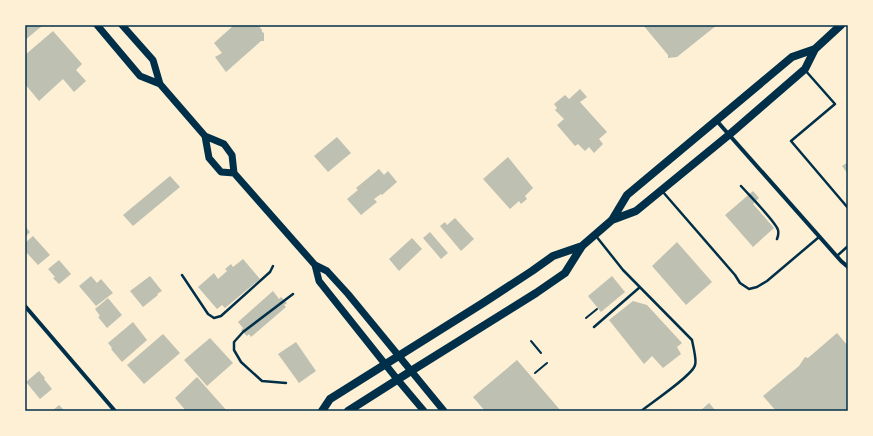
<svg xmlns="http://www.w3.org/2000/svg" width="873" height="436" font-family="Poppins,sans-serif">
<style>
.building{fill:#bec0b2}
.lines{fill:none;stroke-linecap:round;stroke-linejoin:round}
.path{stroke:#003049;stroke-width:2}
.service{stroke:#003049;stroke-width:2.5}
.minor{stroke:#003049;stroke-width:4}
.secondary{stroke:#003049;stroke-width:7}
.primary{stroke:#003049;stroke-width:8}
.neatline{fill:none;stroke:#003049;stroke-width:1.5}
</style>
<rect width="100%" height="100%" fill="#fdf0d5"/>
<!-- building -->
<path class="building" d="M25 25H41L42 26 25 40Z
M234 25H258L262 30V32L264 33V41H261L226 72 215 57 222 53 214 43Z
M643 25H717L677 57 668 58V55Z
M53 31 82 64 76 70 86 81 74 92 63 79 39 101 25 84V55Z
M580 89 587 97 580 102 607 132 599 139 603 144 594 153 589 147 585 151 578 144 575 146 557 125 564 119 555 110 557 108 554 104 565 95 569 99Z
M337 137 351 153 328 172 314 156Z
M508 157 533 188 525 196 527 199 521 204 519 201 510 209 483 179Z
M848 162V174L842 166Z
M379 169 384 175 388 171 397 182 382 195 381 194 374 199 377 202 361 215 347 199 358 190 356 188Z
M170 176 180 187 133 226 123 215Z
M753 191 759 198 753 204 774 228 753 247 725 215Z
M455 218 474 239 461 251 440 226 445 222 447 225Z
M25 226 30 232 25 237Z
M430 232 448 253 441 259 423 238Z
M33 236 50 255 38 265 25 251V243Z
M412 238 422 249 399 271 389 259Z
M677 242 712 282 686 305 652 266Z
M243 259 260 279 225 308 222 305 217 309 198 287 214 273 218 279 227 271 225 269 231 264 233 267Z
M59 260 71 274 59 284 53 278 55 277 48 269Z
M91 276 97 283 101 279 113 293 96 306 79 286Z
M150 276 162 291 157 294 158 295 143 307 130 291Z
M612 276 625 292 601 312 588 296Z
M273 291 279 299 281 297 287 303 284 305 286 307 251 337 249 334 247 336 241 330 243 328 238 322Z
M108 298 122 315 107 328 98 317 100 316 95 309Z
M633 301 647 305 682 343 677 347 681 354 663 368 652 356 644 364 609 320Z
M133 322 147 340 122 362 111 349 112 348 108 343Z
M837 333 848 346V411H776L763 396 799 366 805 357 808 358Z
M163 334 180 353 144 384 127 365Z
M210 338 233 363 207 386 184 360Z
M296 342 316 371 299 383 278 354Z
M517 360 561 411H485L473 397Z
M39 371 45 378 44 379 52 389 40 399 26 382Z
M197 377 227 411H186L175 398Z
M709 403 716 411H700Z
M59 405 65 411H52Z"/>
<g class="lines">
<!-- path -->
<path class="path" d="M586 318 597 309
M531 341 541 353
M535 373 547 363"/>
<!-- service -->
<path class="service" d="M805 70 835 104 791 141 848 208
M741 186C748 194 776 222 778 230 779 234 778 236 777 239
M663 192 735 275 740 283 749 289 757 287 767 281 819 237
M596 236 623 270 692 340C693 346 697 360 695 365 693 375 651 403 641 411
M837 256 848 246
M182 275 208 314 214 318 221 316 270 272 273 266
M594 327 640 287
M286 383 262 381 241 362 234 350V342L243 332 293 294"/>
<!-- minor -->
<path class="minor" d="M716 120 841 261 848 267
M25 306 115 411"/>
<!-- secondary -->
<path class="secondary" d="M97 25 140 76 160 84
M122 25 153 60 160 84 205 136 224 144 232 155 234 173 315 265 327 271 348 294 444 411
M205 136 209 158 221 172 234 173
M315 265 319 281 397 379 424 411"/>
<!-- primary -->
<path class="primary" d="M612 220 636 211 730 134 805 69 815 49
M322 411 330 399 483 303 532 271 553 256 582 246
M348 411 411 371 536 293 565 273 582 246 612 220 627 195 792 57 815 49 841 25"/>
</g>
<!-- border -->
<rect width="873" height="436" fill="none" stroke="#fdf0d5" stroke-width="52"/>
<rect x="26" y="26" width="821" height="384" class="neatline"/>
</svg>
